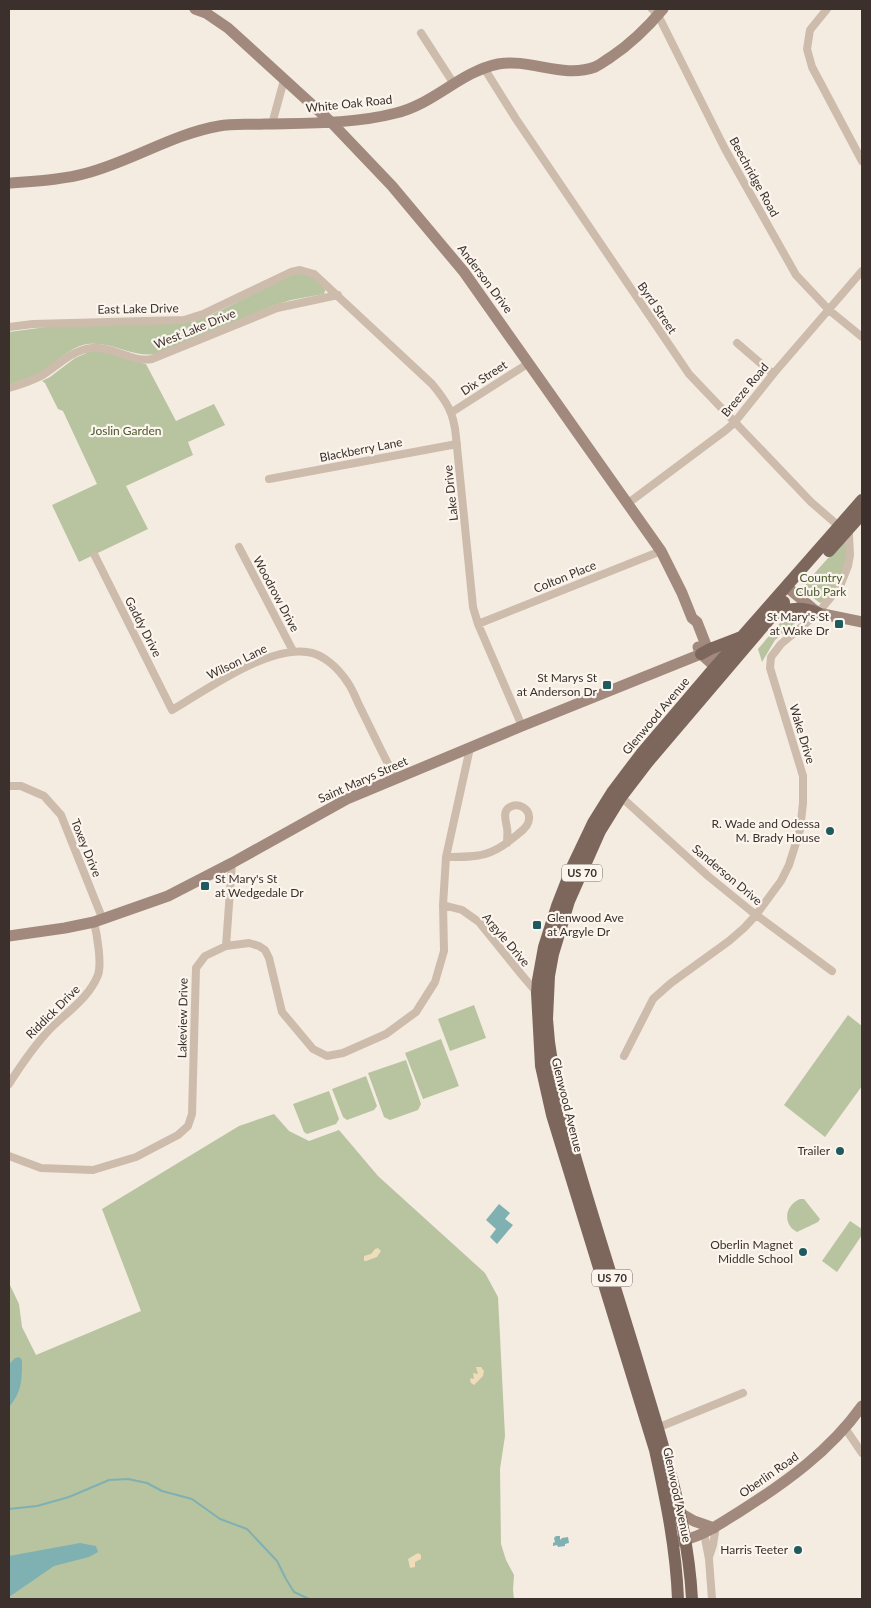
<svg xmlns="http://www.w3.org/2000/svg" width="871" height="1608" font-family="Lato,sans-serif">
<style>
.green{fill:#b8c4a0}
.sand{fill:#efdcb8}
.water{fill:#7fb0b2}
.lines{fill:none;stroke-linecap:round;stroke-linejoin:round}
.stream{stroke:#7fb0b2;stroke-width:2}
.street{stroke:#cdbbac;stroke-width:8}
.secondary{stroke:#a18a7d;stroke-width:11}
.primary{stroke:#7d675c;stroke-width:12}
.poi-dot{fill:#1f5a5e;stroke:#fbf5ee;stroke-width:2}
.labels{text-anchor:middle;stroke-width:4.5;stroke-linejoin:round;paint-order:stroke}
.shield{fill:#fbf5ee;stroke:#756b66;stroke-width:1}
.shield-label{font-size:11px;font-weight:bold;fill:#3b302b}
.street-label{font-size:12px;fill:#3b302b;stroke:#fbf5ee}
.park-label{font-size:12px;fill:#4a5a2e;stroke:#fbf5ee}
.poi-label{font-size:12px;fill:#3b302b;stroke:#fbf5ee;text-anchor:end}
</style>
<rect width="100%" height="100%" fill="#f4ebe1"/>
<!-- green -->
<path class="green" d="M296 273 314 276 326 288 324 294 291 300 272 306 157 354C132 358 113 341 88 344 70 346 54 365 38 374 29 378 18 381 9 385V332L61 325 191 322 213 314Z
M91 351C110 351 127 360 146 364L176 421 214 404 225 425 188 442 193 455 126 486 148 529 79 562 52 505 97 484 63 411 58 409 45 383 42 381 50 377 75 358Z
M845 540 849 544C844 571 841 581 823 602L820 603 808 594 805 587 806 583 843 541Z
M799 613V620L775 640 762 662 758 649 786 616Z
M474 1005 486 1038 450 1051 438 1019Z
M848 1015 862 1026V1086L825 1137 784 1105Z
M441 1039 459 1086 423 1099 405 1053Z
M406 1060 421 1104 418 1110 390 1120 384 1117 368 1073Z
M366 1076 377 1106 374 1110 347 1120 343 1117 332 1089Z
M329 1091 339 1119 336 1124 307 1134 304 1132 293 1104Z
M274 1114 289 1131 309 1141 339 1130 378 1176 485 1273 498 1297 505 1436 500 1469 501 1544 506 1560 514 1575 513 1590 514 1599H9V1283L19 1304 22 1327 36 1355 141 1311 102 1209 239 1126Z
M800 1199H804L820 1219 818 1222 797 1232C782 1224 785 1205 800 1199Z
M850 1221 862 1229V1235L837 1272 822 1261Z"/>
<!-- sand -->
<path class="sand" d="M378 1248 381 1251 377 1257 366 1261H364V1256L371 1254 375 1249Z
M476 1367H481L484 1371 483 1376 474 1385 471 1383 470 1380 471 1378 474 1379 473 1373 478 1374Z
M418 1553 421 1555V1559L415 1562V1567L410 1568 408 1559Z"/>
<!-- water -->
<path class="water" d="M499 1204 510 1213 505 1219 513 1225 497 1244 490 1237 496 1229 486 1220Z
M19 1357 22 1360C22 1380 22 1392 9 1407V1364L15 1358Z
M556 1536H560V1540L562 1538 568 1537 569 1543 565 1544V1546L558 1547 557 1545 553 1546V1543L555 1542 554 1538Z
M80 1543 96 1546 98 1552 89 1557 54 1566 9 1597V1556Z"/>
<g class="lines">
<!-- stream -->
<path class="stream" d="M9 1509 37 1506 69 1497 109 1480 128 1479 147 1483 162 1491 192 1499 220 1519 247 1529 277 1561 286 1579 294 1592 309 1599"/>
<!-- street -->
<path class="street" d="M652 9 658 15 725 149 796 275 829 310 862 337
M827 9 810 30 807 49 812 67 862 161
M421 33 454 84
M484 68 516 119 689 374 811 502 849 535 850 555 848 566 840 586 818 613 781 644 771 657 770 668 803 776V803L800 830 789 865 781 881 756 915 744 928 729 941 671 983 653 999 624 1056
M272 124 284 80
M9 327 33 324 184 320 203 314 291 272 300 270 314 274 432 384C447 402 454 413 456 437L473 607 478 624 522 726
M737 343 773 374
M9 388C20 385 31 381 41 376 58 366 71 350 92 348 113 346 132 363 152 359L277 308 338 295
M452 412 529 363
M269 479 457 444
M627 504 726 430 734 423 774 373 862 271
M239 547 293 651
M95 556 172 710C206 690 267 646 307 652 324 654 339 669 348 683 353 690 356 699 360 707 372 731 383 755 396 779
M478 624 661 551
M9 786H21L44 796 61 815 103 920
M619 795 708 876 751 911 832 971
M446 857C480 857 491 857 518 834 522 831 529 825 529 819 530 809 519 802 510 807 502 811 506 821 507 828 508 833 507 838 507 843
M443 905 462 910 479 922 521 974 538 994
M226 946 232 863
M9 1084C21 1065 34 1046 50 1029 67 1012 89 998 98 975 102 963 97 935 94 922
M9 1156 41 1168 93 1170 136 1157 178 1135 188 1126 192 1114 196 968 205 956 226 946 249 943 259 946 265 950 269 958 282 1012 313 1049 327 1056 343 1053 386 1034 416 1012 435 982 444 951 443 905 446 857 470 748
M657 1428 743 1393
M845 1428 862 1453
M704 1533 709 1559 712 1599
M709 1557 713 1545 716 1526"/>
<!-- secondary -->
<path class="secondary" d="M195 9 206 13 228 28 331 122 392 186 464 272 661 551 682 593 692 618 697 622 706 645 729 666
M9 183C35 181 62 180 87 173 132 161 173 134 219 126 234 123 250 125 265 124 308 123 354 124 396 113 434 104 460 72 498 64 530 58 563 79 595 67 600 65 606 60 611 57 632 43 647 28 663 9
M787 587 818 613 862 622
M698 647 701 654 722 673
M9 936 65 928 94 922 168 896 232 863 347 799 522 726 701 654
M680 1513 694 1521 714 1528
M674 1542C699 1539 718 1525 739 1512 785 1483 830 1451 862 1406"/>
<!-- primary -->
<path class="primary" d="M829 551 862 514
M775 615C789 607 803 607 818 613
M701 654 710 649 741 637
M678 1599C676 1548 666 1500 655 1450L552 1115 541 1066 537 993 538 980 544 947 557 906 573 865 593 823 613 791 641 754 710 673 862 500
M692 1599C688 1524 665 1451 643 1379 614 1282 582 1186 556 1089L549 1042 547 1019 549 976 553 954 569 901 600 831 621 797 647 763 784 602"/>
</g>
<!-- markers -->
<g class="poi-dot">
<rect x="834" y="619" width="10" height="10" rx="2.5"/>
<rect x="602" y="680" width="10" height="10" rx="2.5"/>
<circle cx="830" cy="831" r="5"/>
<rect x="200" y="881" width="10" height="10" rx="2.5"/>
<rect x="532" y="920" width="10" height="10" rx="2.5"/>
<circle cx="840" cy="1151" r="5"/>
<circle cx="803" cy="1252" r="5"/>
<circle cx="798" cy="1550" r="5"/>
</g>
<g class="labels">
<!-- shield labels -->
<g class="shield">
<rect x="562" y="864.5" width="40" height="17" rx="4"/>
<rect x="592" y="1269.5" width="40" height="17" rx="4"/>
</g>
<g class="shield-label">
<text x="582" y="877">US 70</text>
<text x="612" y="1282">US 70</text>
</g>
<!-- street labels -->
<g class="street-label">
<text transform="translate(349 104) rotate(-6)" y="4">White Oak Road</text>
<text transform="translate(754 177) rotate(61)" y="4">Beechridge Road</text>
<text transform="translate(485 279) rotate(53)" y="4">Anderson Drive</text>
<text transform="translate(657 308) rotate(56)" y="4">Byrd Street</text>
<text transform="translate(138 309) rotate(-1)" y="4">East Lake Drive</text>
<text transform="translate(195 329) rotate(-22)" y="4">West Lake Drive</text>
<text transform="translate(484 378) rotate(-33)" y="4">Dix Street</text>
<text transform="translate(745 390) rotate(-50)" y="4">Breeze Road</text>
<text transform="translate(361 450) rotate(-11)" y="4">Blackberry Lane</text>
<text transform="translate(451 493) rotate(-96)" y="4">Lake Drive</text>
<text transform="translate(565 577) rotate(-22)" y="4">Colton Place</text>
<text transform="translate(276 594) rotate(62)" y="4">Woodrow Drive</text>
<text transform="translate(143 627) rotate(63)" y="4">Gaddy Drive</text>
<text transform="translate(237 662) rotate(-26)" y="4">Wilson Lane</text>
<text transform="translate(656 716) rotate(-50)" y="4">Glenwood Avenue</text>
<text transform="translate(802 734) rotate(73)" y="4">Wake Drive</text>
<text transform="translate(363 780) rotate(-24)" y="4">Saint Marys Street</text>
<text transform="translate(86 848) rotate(68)" y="4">Toxey Drive</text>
<text transform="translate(727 875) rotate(40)" y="4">Sanderson Drive</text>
<text transform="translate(506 940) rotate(50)" y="4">Argyle Drive</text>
<text transform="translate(53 1012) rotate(-45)" y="4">Riddick Drive</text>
<text transform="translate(183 1018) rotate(-89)" y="4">Lakeview Drive</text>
<text transform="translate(567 1105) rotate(76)" y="4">Glenwood Avenue</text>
<text transform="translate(769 1475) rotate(-35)" y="4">Oberlin Road</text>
<text transform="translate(677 1495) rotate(78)" y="4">Glenwood Avenue</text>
</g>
<!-- park labels -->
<g class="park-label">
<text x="126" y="435">Joslin Garden</text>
<text x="821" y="582">Country<tspan x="821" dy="14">Club Park</tspan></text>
</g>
<!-- poi labels -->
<g class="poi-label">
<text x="829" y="621">St Mary's St<tspan x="829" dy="14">at Wake Dr</tspan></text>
<text x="597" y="682">St Marys St<tspan x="597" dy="14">at Anderson Dr</tspan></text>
<text x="820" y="828">R. Wade and Odessa<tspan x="820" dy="14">M. Brady House</tspan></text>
<text x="215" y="883" text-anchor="start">St Mary's St<tspan x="215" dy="14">at Wedgedale Dr</tspan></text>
<text x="547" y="922" text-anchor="start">Glenwood Ave<tspan x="547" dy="14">at Argyle Dr</tspan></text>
<text x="830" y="1155">Trailer</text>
<text x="793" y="1249">Oberlin Magnet<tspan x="793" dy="14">Middle School</tspan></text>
<text x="788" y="1554">Harris Teeter</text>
</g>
</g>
<!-- border -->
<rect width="871" height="1608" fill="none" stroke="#3b302b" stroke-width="20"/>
</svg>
